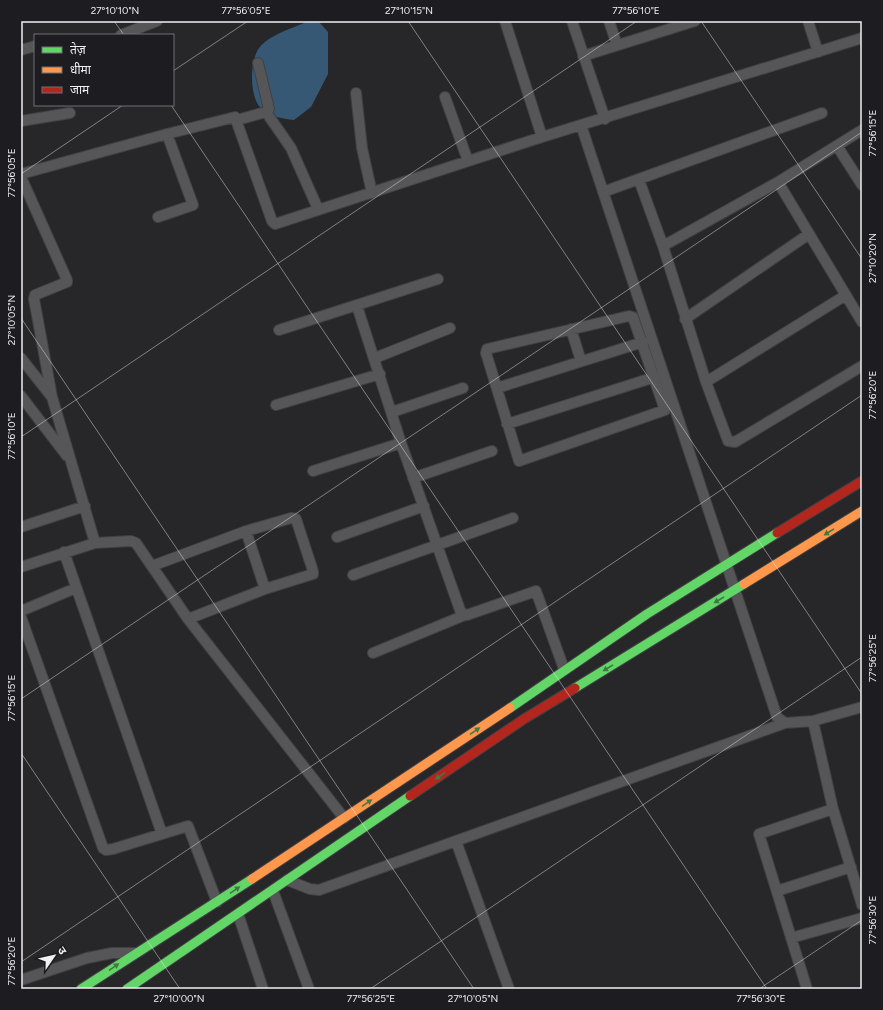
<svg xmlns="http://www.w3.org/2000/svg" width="883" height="1010" font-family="Figtree,'Noto Sans Devanagari',sans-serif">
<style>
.water{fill:#365875}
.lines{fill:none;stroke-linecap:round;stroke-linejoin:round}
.street-casing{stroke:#414143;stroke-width:12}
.fast-casing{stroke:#414143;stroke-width:11}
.slow-casing{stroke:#414143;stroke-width:11}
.jam-casing{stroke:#414143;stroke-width:11}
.street{stroke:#565658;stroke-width:10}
.fast{stroke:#63d668;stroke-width:9}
.slow{stroke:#ff974d;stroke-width:9}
.jam{stroke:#b3261e;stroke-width:9}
.oneway{fill:#407944}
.ticks{fill:none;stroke:#f0f0f3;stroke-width:1;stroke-opacity:0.45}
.neatline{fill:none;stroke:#f0f0f3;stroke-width:1.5}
.ticks-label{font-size:10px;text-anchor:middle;fill:#f0f0f3}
</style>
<rect width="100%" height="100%" fill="#272629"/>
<!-- water -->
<path class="water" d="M308 21 319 22 328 32V74L311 107 294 120C282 119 268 116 260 107 249 95 250 60 259 48 270 34 292 29 308 21Z"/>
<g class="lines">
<defs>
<path id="street" d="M505 21 542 137
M572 21 605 119
M609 21 617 45
M808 21 818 52
M121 35 157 21
M21 50 35 46
M583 56 695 21
M356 93 362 148 372 193
M445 97 468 161
M266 112 291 148 318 209
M237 120 266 112 269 109 258 63
M21 121 70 113
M581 125 777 717 785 723 813 721 862 707
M837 146 862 185
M21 174 167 134 235 117 272 221 275 224 542 137 862 38
M21 177 67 280V282L35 295 34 299 52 397 95 543 131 541 136 543 188 619 344 818
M639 180 663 246 706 382 728 441 735 442 862 366
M778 182 862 322
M603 192 822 113
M158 217 193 205 167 134
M663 246 778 182 862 130
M357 306 401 443 460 610 463 614 467 615 536 591 564 669
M629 316 633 317 634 320 665 410 519 461 486 353 487 349Z
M685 319 809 234
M571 329 581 361
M279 330 438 279
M21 358 51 396
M375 358 450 328
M706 382 846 295
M497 388 643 342
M21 396 67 456
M276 405 380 374
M392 412 463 388
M507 424 655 377
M313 471 401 443
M413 478 492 451
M21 527 85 506
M246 531 265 589
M337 537 424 506
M64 552 162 834
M152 566 246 531 291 518 296 519 313 571V574L265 589 188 619
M21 567 95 543
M353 575 513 518
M21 611 76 588
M21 617 103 848 106 850 113 849 188 826 217 902
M373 653 465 615
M813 721 833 809 862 905
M456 841 509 989
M287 880 310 889 319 890 785 723
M273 891 309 989
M777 891 851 867
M238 914 263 989
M791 938 862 918
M21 980 87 958 112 953H135
M807 989 759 834 833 809"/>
<path id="fast" d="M575 688 744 584
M510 708 647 614 777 533
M81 989 252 879
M127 989 410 796"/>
<path id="slow" d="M744 584 862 511
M252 879 510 708"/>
<path id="jam" d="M777 533 862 481
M410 796 524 719 575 688"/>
</defs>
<!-- street casing -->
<use href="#street" class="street-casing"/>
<!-- fast casing -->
<use href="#fast" class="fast-casing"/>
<!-- slow casing -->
<use href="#slow" class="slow-casing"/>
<!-- jam casing -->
<use href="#jam" class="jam-casing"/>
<!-- street -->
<use href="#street" class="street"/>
<!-- fast -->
<use href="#fast" class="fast"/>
<!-- slow -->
<use href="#slow" class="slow"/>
<!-- jam -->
<use href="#jam" class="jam"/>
</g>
<!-- one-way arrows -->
<defs><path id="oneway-solid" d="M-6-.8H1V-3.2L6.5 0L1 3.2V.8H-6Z"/></defs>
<g class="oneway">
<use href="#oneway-solid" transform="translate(829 532) rotate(148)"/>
<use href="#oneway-solid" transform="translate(719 600) rotate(149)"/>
<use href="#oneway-solid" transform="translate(608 668) rotate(149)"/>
<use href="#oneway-solid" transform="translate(475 731) rotate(-34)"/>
<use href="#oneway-solid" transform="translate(440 776) rotate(146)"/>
<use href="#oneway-solid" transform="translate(367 803) rotate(-34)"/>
<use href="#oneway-solid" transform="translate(235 890) rotate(-34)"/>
<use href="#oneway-solid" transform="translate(114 967) rotate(-34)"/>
</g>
<!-- ticks -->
<path class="ticks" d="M114 21 124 35M408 21 862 694M701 21 862 259M173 71 248 21M171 105 767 989M21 174 123 105M21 318 474 989M21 437 637 21M21 699 862 132M21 753 180 989M21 962 862 395M370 989 862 657M759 989 862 920"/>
<!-- border -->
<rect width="883" height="1010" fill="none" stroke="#1c1c21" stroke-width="44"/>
<!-- legend -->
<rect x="34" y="34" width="140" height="72" fill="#1c1c21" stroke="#717175"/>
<rect x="42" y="47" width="20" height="6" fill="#63d668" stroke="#717175"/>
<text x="70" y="54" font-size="12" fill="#f0f0f3">तेज़</text>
<rect x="42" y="67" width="20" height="6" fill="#ff974d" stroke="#717175"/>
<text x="70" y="74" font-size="12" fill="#f0f0f3">धीमा</text>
<rect x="42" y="87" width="20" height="6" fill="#b3261e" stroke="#717175"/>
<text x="70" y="94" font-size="12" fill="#f0f0f3">जाम</text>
<!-- north arrow -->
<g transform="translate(54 956) rotate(56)" stroke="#1c1c21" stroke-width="3" paint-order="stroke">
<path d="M0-3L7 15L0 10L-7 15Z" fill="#f0f0f3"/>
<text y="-6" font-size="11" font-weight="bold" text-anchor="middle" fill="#f0f0f3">उ</text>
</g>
<rect x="22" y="22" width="839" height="966" class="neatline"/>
<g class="ticks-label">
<text x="115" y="14">27°10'10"N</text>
<text x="246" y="14">77°56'05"E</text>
<text x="409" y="14">27°10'15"N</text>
<text x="636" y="14">77°56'10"E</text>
<text transform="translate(872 133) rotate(-90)" y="4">77°56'15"E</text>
<text transform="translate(11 173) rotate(-90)" y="4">77°56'05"E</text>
<text transform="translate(872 258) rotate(-90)" y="4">27°10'20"N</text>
<text transform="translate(11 320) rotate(-90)" y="4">27°10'05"N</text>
<text transform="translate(872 395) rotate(-90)" y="4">77°56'20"E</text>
<text transform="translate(11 436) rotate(-90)" y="4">77°56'10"E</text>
<text transform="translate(872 658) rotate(-90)" y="4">77°56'25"E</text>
<text transform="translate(11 698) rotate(-90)" y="4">77°56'15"E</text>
<text transform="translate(872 920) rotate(-90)" y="4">77°56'30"E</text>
<text transform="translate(11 961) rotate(-90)" y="4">77°56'20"E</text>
<text x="179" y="1002">27°10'00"N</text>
<text x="371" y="1002">77°56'25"E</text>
<text x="473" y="1002">27°10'05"N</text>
<text x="761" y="1002">77°56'30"E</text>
</g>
</svg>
